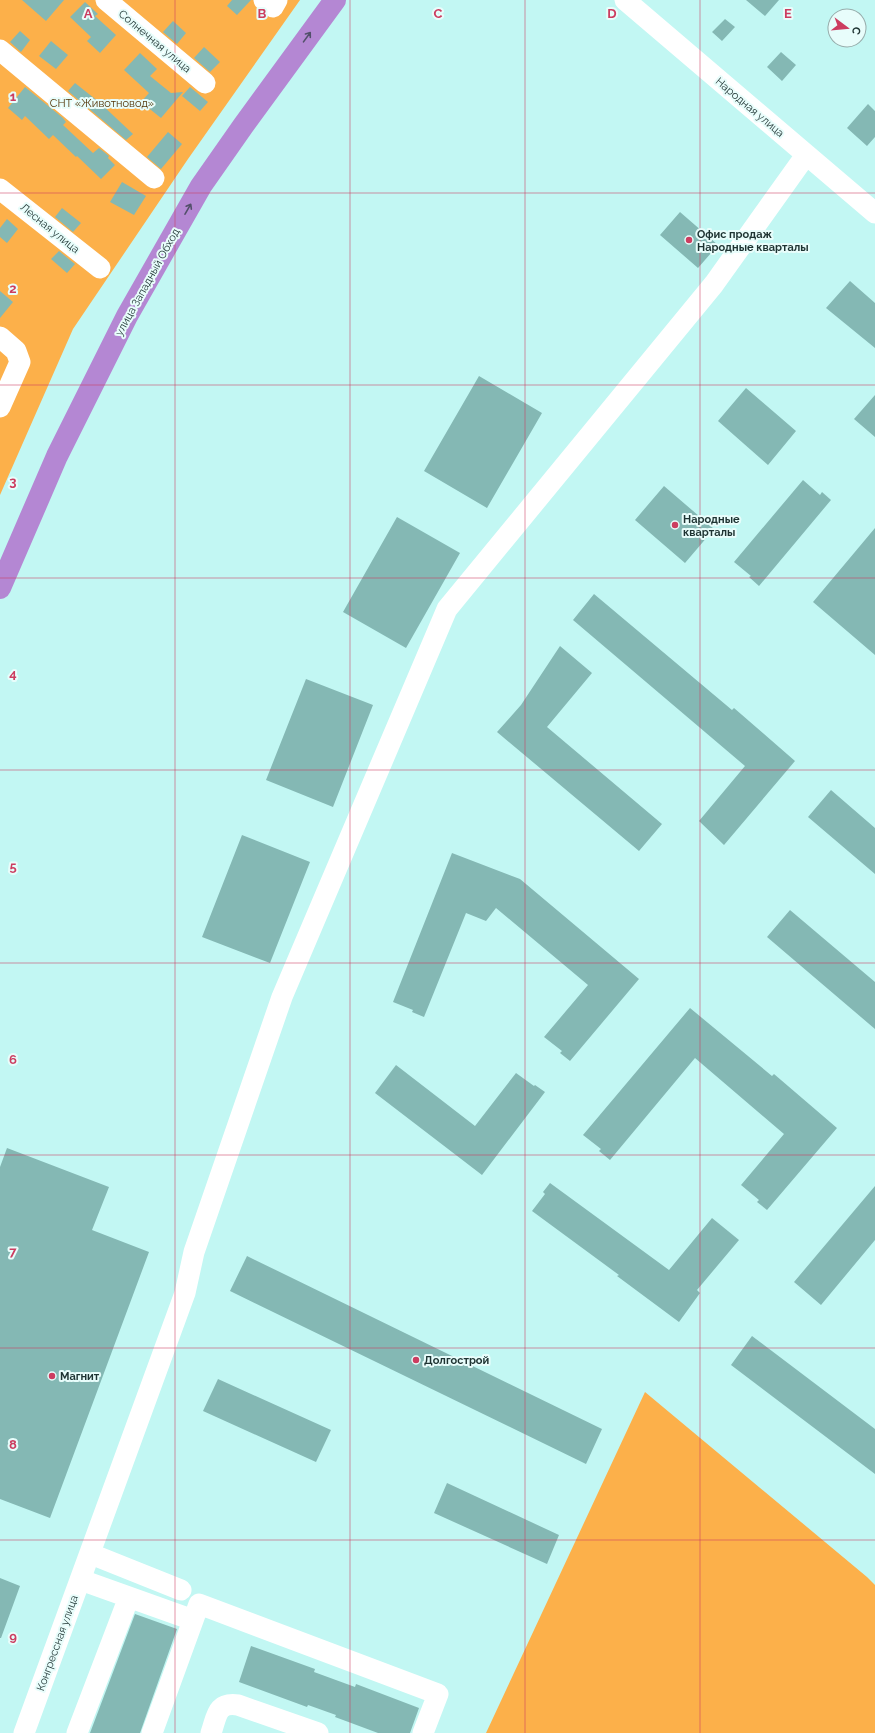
<svg xmlns="http://www.w3.org/2000/svg" width="875" height="1733" font-family="Raleway,sans-serif">
<style>
.green{fill:#fcb04a}
.building{fill:#84b8b4}
.lines{fill:none;stroke-linecap:round;stroke-linejoin:round}
.minor{stroke:#fff;stroke-width:21}
.highway{stroke:#b487d3;stroke-width:22}
.oneway{stroke:#52506a}
.grid{fill:none;stroke:#cc3d60;stroke-width:1;stroke-opacity:0.55}
.poi-dot{fill:#cc3d60;stroke:#e8fdfb;stroke-width:1.5}
.labels{text-anchor:middle;stroke-width:4;stroke-linejoin:round;paint-order:stroke}
.street-label{font-size:11px;fill:#1e3332;stroke:#e8fdfb}
.park-label{font-size:11px;fill:#533407;stroke:#e8fdfb}
.poi-label{font-size:11px;font-weight:bold;fill:#1e3332;stroke:#e8fdfb;text-anchor:start}
.grid-label{font-size:13px;text-anchor:middle;font-weight:bold;fill:#cc3d60;stroke:#e8fdfb;stroke-width:4;stroke-linejoin:round;paint-order:stroke}
</style>
<rect width="100%" height="100%" fill="#c2f7f3"/>
<!-- green -->
<path class="green" d="M0 0H300L188 159 73 329 0 495Z
M645 1392 867 1577 875 1585V1733H486Z"/>
<!-- building -->
<path class="building" d="M22 0H64L46 21Z
M232 0H251L237 15 227 6Z
M746 0H779L765 16Z
M85 2 98 14 95 16 116 35 100 53 87 41 91 37 70 17Z
M725 19 735 27 722 41 712 32Z
M173 21 186 33 177 44 163 32Z
M20 31 30 40 21 52 10 42Z
M51 41 68 55 56 69 39 56Z
M204 47 220 62 210 72 194 58Z
M781 52 796 65 782 81 767 67Z
M140 53 157 69 150 76 171 93 183 92 161 118 141 102 149 93 124 70Z
M75 83 99 102 133 134 126 140 68 91Z
M25 87 63 118 66 122 63 125 93 153 99 148 109 156 108 158 115 165 101 179 77 156 76 157 53 135 49 139 25 116 22 120 8 108Z
M190 87 208 102 200 111 182 96Z
M868 104 875 111V137L867 146 847 128Z
M168 132 182 144 161 169 147 157Z
M122 182 146 196 134 215 110 202Z
M62 208 81 223 73 232 55 217Z
M680 212 718 245 698 268 660 235Z
M7 219 18 229 7 243 0 237V228Z
M59 251 75 264 67 273 51 259Z
M850 281 875 303V348L826 308Z
M0 291 13 302 0 318Z
M479 376 542 413 487 508 424 471Z
M746 388 796 431 768 465 718 421Z
M875 395V437L854 419Z
M803 480 820 495 822 492 831 500 759 586 749 577 751 576 734 562Z
M664 486 714 529 685 563 635 520Z
M397 517 460 553 406 648 343 612Z
M875 528V655L813 602Z
M594 594 732 710 734 708 795 761 724 845 699 821 745 766 573 620Z
M560 646 592 673 547 727 662 824 639 851 497 732 521 705Z
M306 679 373 705 333 807 266 780Z
M831 790 875 828V874L808 817Z
M242 835 310 862 270 963 202 937Z
M452 853 520 879 639 979 570 1061 560 1053 562 1051 544 1037 588 985 496 908 486 921 466 913 424 1017 412 1012 413 1010 393 1002Z
M790 910 875 982V1029L767 937Z
M690 1008 772 1076 774 1074 837 1128 767 1210 757 1202 759 1200 741 1185 784 1134 695 1058 610 1160 599 1151 601 1149 583 1135Z
M396 1065 475 1126 516 1073 534 1086 535 1085 545 1092 482 1175 375 1093Z
M7 1148 109 1187 92 1230 149 1252 50 1518 0 1499V1167Z
M550 1183 669 1270 712 1218 739 1240 697 1290 700 1293 679 1322 617 1276 619 1275 532 1211 545 1194 543 1192Z
M875 1186V1240L821 1305 794 1282Z
M247 1256 602 1429 586 1464 230 1291Z
M752 1336 875 1429V1474L731 1365Z
M218 1379 331 1430 316 1462 203 1411Z
M447 1483 559 1535 547 1564 434 1513Z
M0 1578 20 1586 1 1638H0Z
M135 1614 177 1629 140 1733H90Z
M251 1646 315 1669 314 1672 355 1687 356 1684 419 1708 410 1733H378L335 1717 336 1715 308 1705 307 1707 239 1682Z"/>
<g class="lines">
<!-- minor -->
<path class="minor" d="M106 0 205 83
M264 0 273 7 277 0
M625 0 875 213
M0 50 154 178
M0 189 100 268
M0 337 16 351 20 362 0 407
M91 1554 181 1590
M81 1580 193 1620
M24 1733 185 1293 194 1252 282 997 447 609 714 284 806 155
M77 1733 129 1597
M152 1733 199 1604 438 1694 423 1733
M211 1733C217 1716 216 1702 238 1705L318 1733"/>
<!-- highway -->
<path class="highway" d="M0 588 57 456 127 316 201 186 243 126 335 0"/>
</g>
<!-- one-way arrows -->
<defs><path id="oneway-shaft" d="M-6 0H5M1.5-3L5.5 0L1.5 3" fill="none" stroke-width="1.6" stroke-linecap="round" stroke-linejoin="round"/></defs>
<g class="oneway">
<use href="#oneway-shaft" transform="translate(307 37) rotate(-54)"/>
<use href="#oneway-shaft" transform="translate(188 209) rotate(-60)"/>
</g>
<!-- grid -->
<path class="grid" d="M175 0V1733M350 0V1733M525 0V1733M700 0V1733M0 193H875M0 385H875M0 578H875M0 770H875M0 963H875M0 1155H875M0 1348H875M0 1540H875"/>
<!-- markers -->
<g class="poi-dot">
<circle cx="689" cy="240" r="4"/>
<circle cx="675" cy="525" r="4"/>
<circle cx="416" cy="1360" r="4"/>
<circle cx="52" cy="1376" r="4"/>
</g>
<g class="labels">
<!-- street labels -->
<g class="street-label">
<text transform="translate(155 41) rotate(40)" y="4">Солнечная улица</text>
<text transform="translate(750 107) rotate(40)" y="4">Народная улица</text>
<text transform="translate(50 228) rotate(39)" y="4">Лесная улица</text>
<text transform="translate(147 282) rotate(-61)" y="4">улица Западный Обход</text>
<text transform="translate(57 1643) rotate(-70)" y="4">Конгрессная улица</text>
</g>
<!-- park labels -->
<g class="park-label">
<text x="102" y="107">СНТ «Животновод»</text>
</g>
<!-- poi labels -->
<g class="poi-label">
<text x="697" y="238">Офис продаж<tspan x="697" dy="13">Народные кварталы</tspan></text>
<text x="683" y="523">Народные<tspan x="683" dy="13">кварталы</tspan></text>
<text x="424" y="1364">Долгострой</text>
<text x="60" y="1380">Магнит</text>
</g>
</g>
<g class="grid-label">
<text x="88" y="18">A</text>
<text x="262" y="18">B</text>
<text x="438" y="18">C</text>
<text x="612" y="18">D</text>
<text x="788" y="18">E</text>
<text x="13" y="101">1</text>
<text x="13" y="293">2</text>
<text x="13" y="486">3</text>
<text x="13" y="678">4</text>
<text x="13" y="871">5</text>
<text x="13" y="1064">6</text>
<text x="13" y="1256">7</text>
<text x="13" y="1449">8</text>
<text x="13" y="1641">9</text>
</g>
<!-- north arrow -->
<g transform="translate(847 28) rotate(106)"><circle r="19" fill="#e8fdfb" stroke="#97acab"/>
<path d="M0-3L7 15L0 10L-7 15Z" fill="#cc3d60"/>
<text y="-6" font-size="11" font-weight="bold" text-anchor="middle" fill="#1e3332">С</text>
</g>
</svg>
